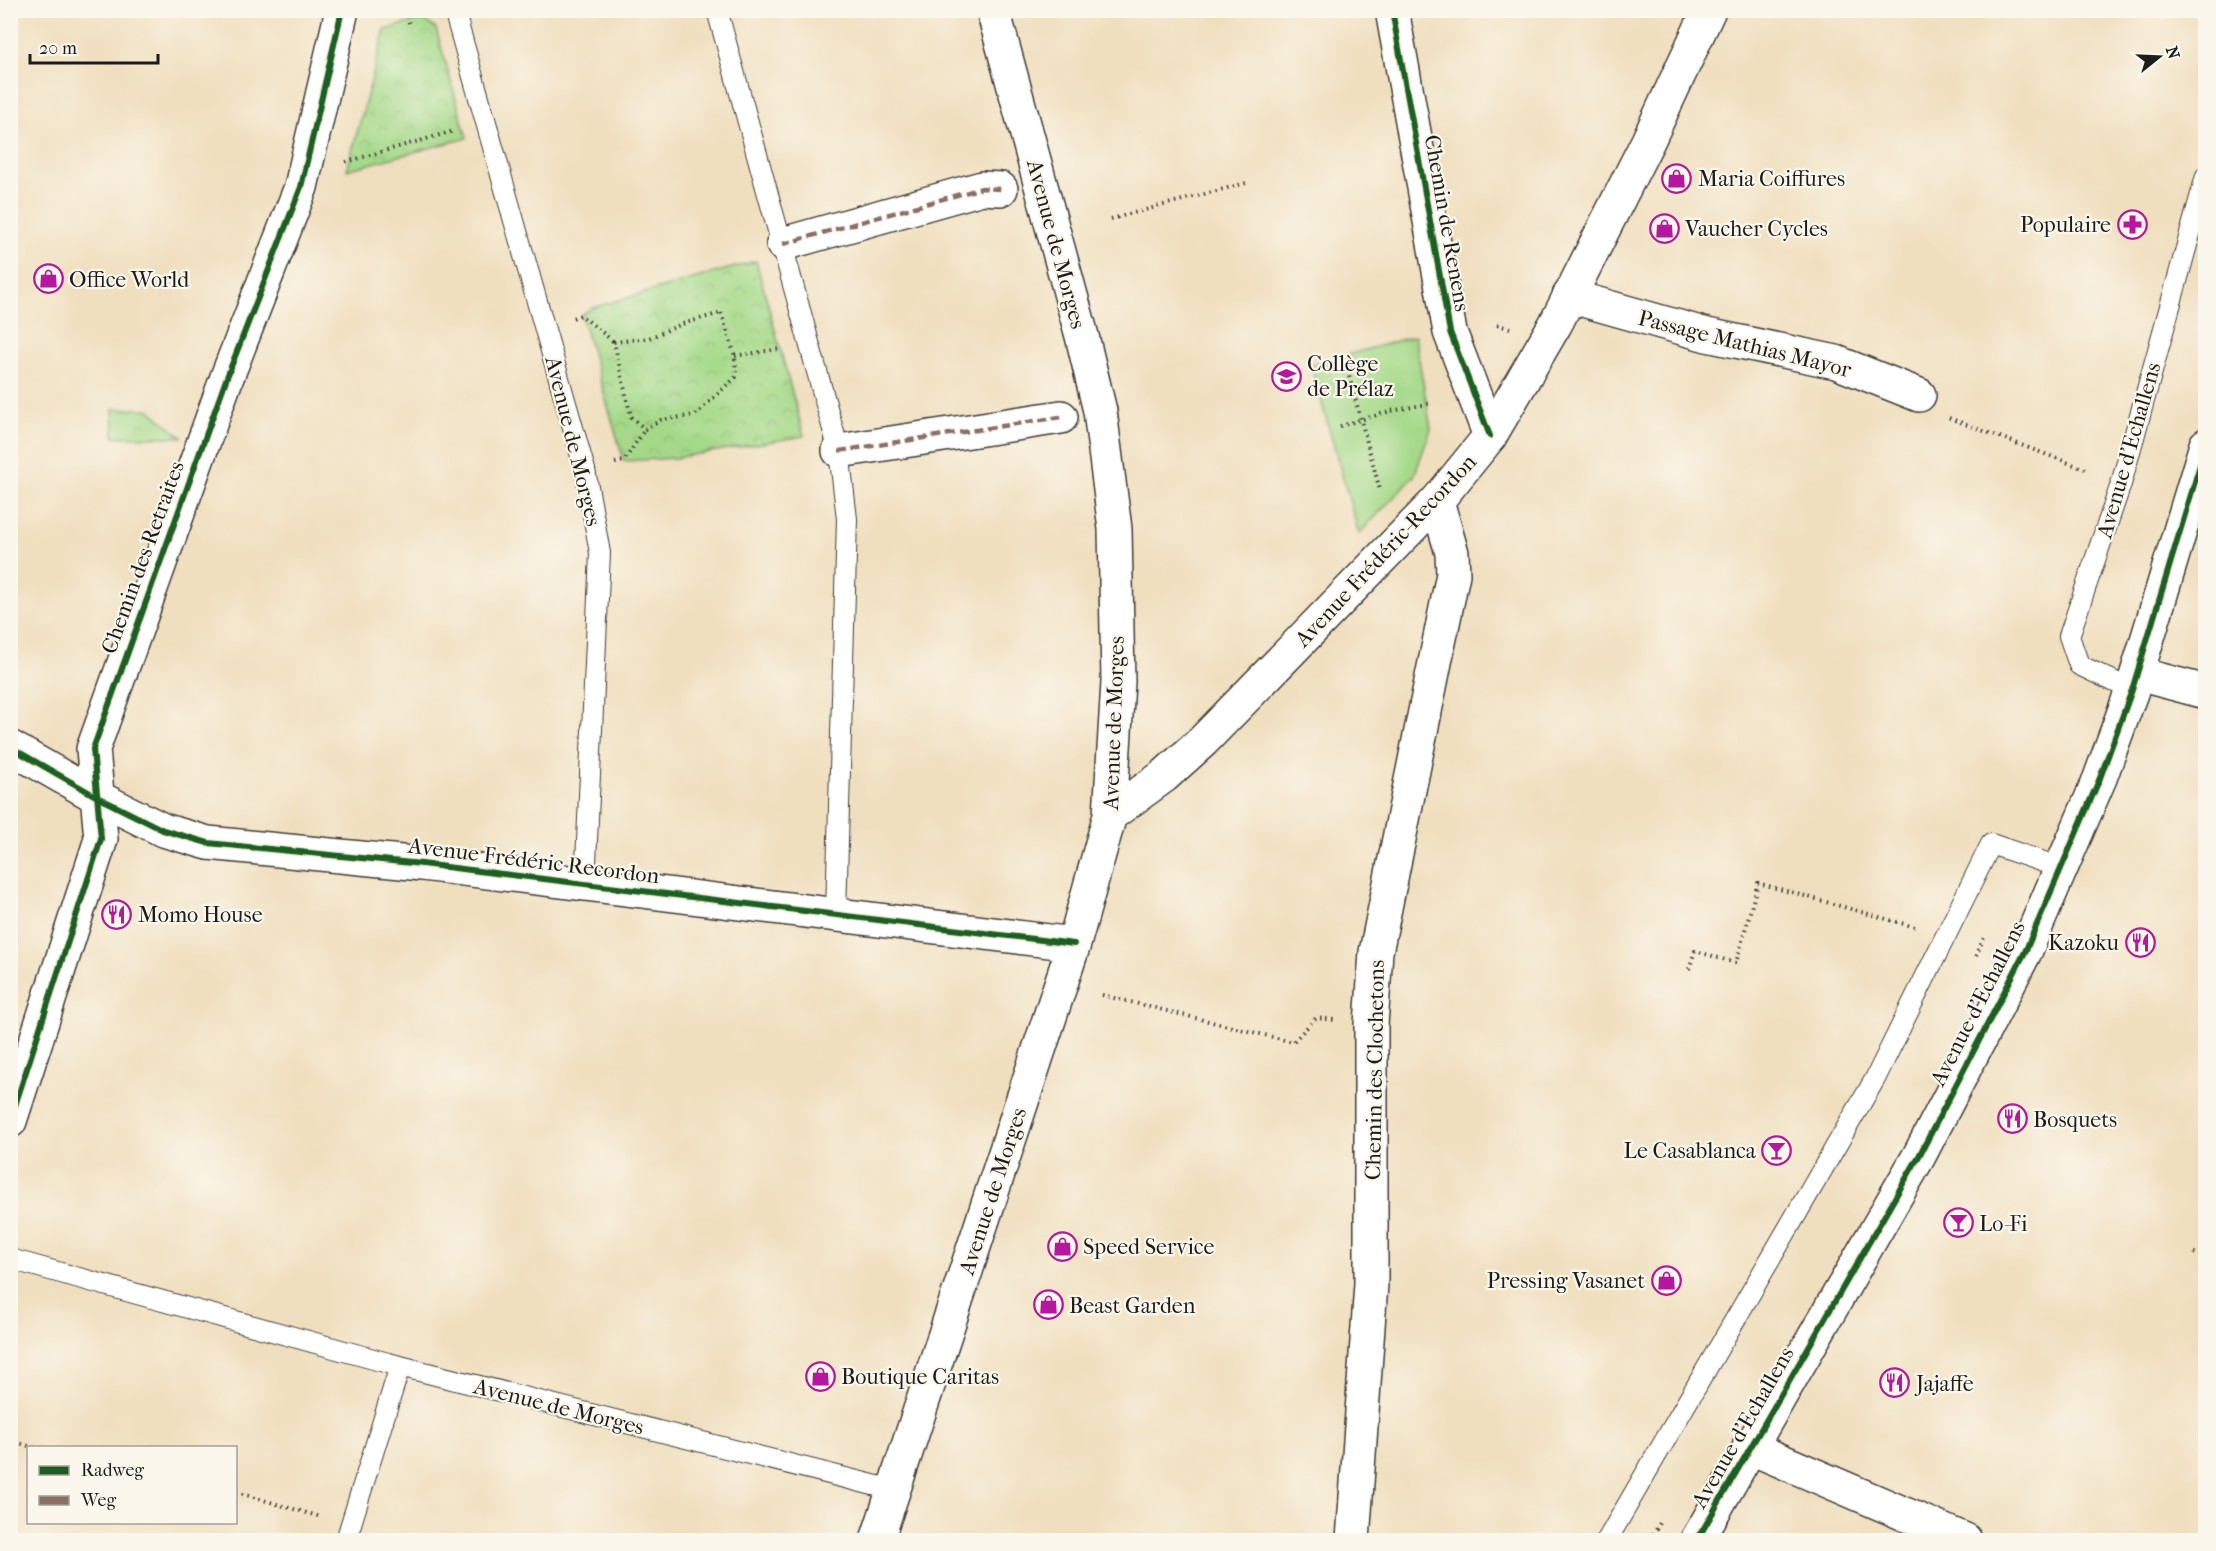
<svg xmlns="http://www.w3.org/2000/svg" width="2216" height="1551" font-family="'IM FELL French Canon',serif">
<style>
.park{fill:url(#park-crowns);stroke:#607a52;stroke-width:1.5}
.garden{fill:#a5d989;stroke:#607a52;stroke-width:1.5}
.lines{fill:none;stroke-linecap:round;stroke-linejoin:round}
.lane-casing{stroke:#3c3934;stroke-width:22}
.street-casing{stroke:#3c3934;stroke-width:36}
.secondary-casing{stroke:#3c3934;stroke-width:36}
.primary-casing{stroke:#3c3934;stroke-width:36}
.path{stroke:#3c3934;stroke-width:4;stroke-dasharray:1.5 4.5;stroke-linecap:butt}
.lane{stroke:#fff;stroke-width:20}
.street{stroke:#fff;stroke-width:33}
.secondary{stroke:#fff;stroke-width:33}
.primary{stroke:#fff;stroke-width:33}
.quiet{stroke:#8d6e63;stroke-width:4.5;stroke-dasharray:9 4.5;stroke-linecap:butt}
.cycleway-casing{stroke:#fbf7ec;stroke-width:10}
.cycleway{stroke:#1b5e20;stroke-width:6}
.labels{text-anchor:middle;stroke-width:4.5;stroke-linejoin:round;paint-order:stroke}
.poi-label{font-size:22px;fill:#1c1c1c;stroke:#fbf7ec;text-anchor:start}
.street-label{font-size:22px;fill:#1c1c1c;stroke:#fbf7ec}
</style>
<defs>
<pattern id="park-crowns" width="20" height="18" patternUnits="userSpaceOnUse" patternTransform="scale(1.5)"><rect width="20" height="18" fill="#a5d989"/><path d="M2 6a3 3 0 1 1 6 0M12 15a3 3 0 1 1 6 0" fill="none" stroke="#8dba76"/></pattern>
</defs>
<rect width="100%" height="100%" fill="#fbf7ec"/>
<filter id="ink" filterUnits="userSpaceOnUse"><feTurbulence type="fractalNoise" baseFrequency=".0167" numOctaves="2"/><feDisplacementMap in="SourceGraphic" scale="12" xChannelSelector="R" yChannelSelector="G"/><feConvolveMatrix kernelMatrix="1 2 1 2 8 2 1 2 1" color-interpolation-filters="sRGB"/></filter>
<filter id="wash" filterUnits="userSpaceOnUse"><feTurbulence type="fractalNoise" baseFrequency=".008" numOctaves="4" result="noise"/><feDisplacementMap in="SourceGraphic" scale="24" xChannelSelector="R" yChannelSelector="G"/><feGaussianBlur stdDeviation="1.35" result="paint"/><feColorMatrix in="noise" values="0 0 0 0 0 0 0 0 0 0 0 0 0 0 0 0 0 1.4 0 .05"/><feComposite in="paint" operator="in"/></filter>
<g filter="url(#wash)">
<rect width="100%" height="100%" fill="#f0dfbf"/>
<!-- park -->
<path class="park" d="M422 19 436 29 467 138 347 170 385 30Z
M756 261 804 436 675 458 624 461 581 315 592 308Z
M113 409H148L182 437H114Z"/>
<!-- garden -->
<path class="garden" d="M1415 336 1431 429 1414 476 1359 534 1311 365Z"/>
</g>
<g filter="url(#ink)">
<g class="lines">
<defs>
<path id="lane" d="M454 10 585 470 600 553 585 885
M717 10 839 451 847 519 836 914
M2132 690 2079 665 2069 636 2121 484 2206 176
M10 1259 388 1363 893 1490
M346 1540 400 1366
M1607 1540 1875 1079 1991 844 2061 868"/>
<path id="street" d="M1392 10 1450 332 1490 436
M783 244 982 188 1001 189
M1569 296 1707 335 1836 362 1919 395
M839 451 1061 417
M2138 674 2206 692
M10 1121 101 839 93 749 227 377 301 187 342 10
M1749 1447 1965 1540
M1353 1540 1371 1284V1025L1376 952 1453 574 1452 553 1437 501"/>
<path id="secondary" d="M10 747 99 798 163 830 208 843 422 864 1074 944
M1110 815 1164 776 1203 741 1437 501 1490 436 1556 323 1648 141 1709 10
M877 1540 1074 944 1110 815 1118 682 1115 529 1100 411 1082 336 993 10"/>
<path id="primary" d="M1697 1540 1919 1156 2025 952 2100 778 2132 690 2206 445"/>
</defs>
<!-- lane casing -->
<use href="#lane" class="lane-casing"/>
<!-- street casing -->
<use href="#street" class="street-casing"/>
<!-- secondary casing -->
<use href="#secondary" class="secondary-casing"/>
<!-- primary casing -->
<use href="#primary" class="primary-casing"/>
<!-- path -->
<path class="path" d="M406 10 409 23
M346 162 454 131
M1111 219 1250 182
M721 313 735 356 736 377 695 415 661 420 645 429 631 417 614 342 649 338 682 324Z
M573 318 581 315 614 342
M1497 325 1510 328
M735 356 779 349
M1346 365 1380 490
M1949 418 2085 469
M1340 426 1391 411 1433 403
M615 463 624 461 645 429
M1976 956 1985 935
M1689 969 1695 951 1736 963 1758 883 1915 927
M1102 995 1293 1042 1316 1018 1334 1020
M2194 1253 2206 1256
M10 1440 35 1448
M236 1492 321 1517
M1650 1540 1660 1523"/>
<!-- lane -->
<use href="#lane" class="lane"/>
<!-- street -->
<use href="#street" class="street"/>
<!-- secondary -->
<use href="#secondary" class="secondary"/>
<!-- primary -->
<use href="#primary" class="primary"/>
<!-- quiet -->
<path class="quiet" d="M783 244 982 188 1001 189
M839 451 1061 417"/>
<defs>
<path id="cycleway" d="M1392 10 1450 332 1490 436
M10 747 99 798 163 830 208 843 422 864 1074 944
M10 1121 101 839 93 749 227 377 301 187 342 10
M1697 1540 1919 1156 2025 952 2100 778 2132 690 2206 445"/>
</defs>
<!-- cycleway casing -->
<use href="#cycleway" class="cycleway-casing"/>
<!-- cycleway -->
<use href="#cycleway" class="cycleway"/>
</g>
</g>
<!-- icons -->
<defs>
<symbol id="shop-ring" viewBox="-11 -11 22 22"><circle r="9.5" fill="#fbf7ec" stroke="#b5179e" stroke-width="1.5"/><path d="M-5-2.5h2.3a2.7 3.5 0 0 1 5.4 0H5L5.5 6h-11ZM-1.5-2.5h3a1.5 2.3 0 0 0-3 0Z" fill="#b5179e"/></symbol>
<symbol id="pharmacy-ring" viewBox="-11 -11 22 22"><circle r="9.5" fill="#fbf7ec" stroke="#b5179e" stroke-width="1.5"/><path d="M-2-6h4v4h4v4h-4v4h-4v-4h-4v-4h4Z" fill="#b5179e"/></symbol>
<symbol id="school-ring" viewBox="-11 -11 22 22"><circle r="9.5" fill="#fbf7ec" stroke="#b5179e" stroke-width="1.5"/><path d="M0-5L7-2L0 1L-7-2ZM-4 1L0 2.5L4 1V4Q0 6-4 4Z" fill="#b5179e"/></symbol>
<symbol id="restaurant-ring" viewBox="-11 -11 22 22"><circle r="9.5" fill="#fbf7ec" stroke="#b5179e" stroke-width="1.5"/><path d="M-5-6h1v4h1v-4h1v4h1v-4h1v5L-1.5 .5V6h-2V.5L-5-1ZM5-6V6H3V1.5H1.5Q1.5-4 5-6Z" fill="#b5179e"/></symbol>
<symbol id="bar-ring" viewBox="-11 -11 22 22"><circle r="9.5" fill="#fbf7ec" stroke="#b5179e" stroke-width="1.5"/><path d="M-6-5H6L.8 .8V4.5H3.5V6h-7V4.5H-.8V.8Z" fill="#b5179e"/></symbol>
</defs>
<g fill-rule="evenodd">
<use href="#shop-ring" x="1660" y="162" width="33" height="33"/>
<use href="#pharmacy-ring" x="2116" y="208" width="33" height="33"/>
<use href="#shop-ring" x="1648" y="212" width="33" height="33"/>
<use href="#shop-ring" x="32" y="262" width="33" height="33"/>
<use href="#school-ring" x="1270" y="360" width="33" height="33"/>
<use href="#restaurant-ring" x="100" y="898" width="33" height="33"/>
<use href="#restaurant-ring" x="2124" y="926" width="33" height="33"/>
<use href="#restaurant-ring" x="1996" y="1102" width="33" height="33"/>
<use href="#bar-ring" x="1760" y="1134" width="33" height="33"/>
<use href="#bar-ring" x="1942" y="1206" width="33" height="33"/>
<use href="#shop-ring" x="1046" y="1230" width="33" height="33"/>
<use href="#shop-ring" x="1650" y="1264" width="33" height="33"/>
<use href="#shop-ring" x="1032" y="1288" width="33" height="33"/>
<use href="#shop-ring" x="804" y="1360" width="33" height="33"/>
<use href="#restaurant-ring" x="1878" y="1366" width="33" height="33"/>
</g>
<g class="labels">
<!-- poi labels -->
<g class="poi-label">
<text x="1698" y="186">Maria Coiffures</text>
<text x="2111" y="232" text-anchor="end">Populaire</text>
<text x="1685" y="236">Vaucher Cycles</text>
<text x="69" y="287">Office World</text>
<text x="1307" y="371">Collège<tspan x="1307" dy="25">de Prélaz</tspan></text>
<text x="138" y="922">Momo House</text>
<text x="2119" y="950" text-anchor="end">Kazoku</text>
<text x="2033" y="1127">Bosquets</text>
<text x="1756" y="1158" text-anchor="end">Le Casablanca</text>
<text x="1979" y="1231">Lo-Fi</text>
<text x="1083" y="1254">Speed Service</text>
<text x="1645" y="1288" text-anchor="end">Pressing Vasanet</text>
<text x="1069" y="1313">Beast Garden</text>
<text x="841" y="1384">Boutique Caritas</text>
<text x="1916" y="1391">Jajaffe</text>
</g>
<!-- street labels -->
<g class="street-label">
<text transform="translate(1448 223) rotate(80)" y="8">Chemin de Renens</text>
<text transform="translate(1057 244) rotate(75)" y="8">Avenue de Morges</text>
<text transform="translate(1745 343) rotate(14)" y="8">Passage Mathias Mayor</text>
<text transform="translate(574 441) rotate(76)" y="8">Avenue de Morges</text>
<text transform="translate(2128 450) rotate(-74)" y="8">Avenue d'Echallens</text>
<text transform="translate(1385 550) rotate(-47)" y="8">Avenue Frédéric-Recordon</text>
<text transform="translate(142 557) rotate(-70)" y="8">Chemin des Retraites</text>
<text transform="translate(1113 723) rotate(-88)" y="8">Avenue de Morges</text>
<text transform="translate(534 860) rotate(7)" y="8">Avenue Frédéric Recordon</text>
<text transform="translate(1977 1003) rotate(-63)" y="8">Avenue d'Echallens</text>
<text transform="translate(1374 1070) rotate(-89)" y="8">Chemin des Clochetons</text>
<text transform="translate(992 1191) rotate(-72)" y="8">Avenue de Morges</text>
<text transform="translate(559 1406) rotate(14)" y="8">Avenue de Morges</text>
<text transform="translate(1742 1427) rotate(-60)" y="8">Avenue d'Echallens</text>
</g>
</g>
<!-- margin -->
<rect width="2216" height="1551" fill="none" stroke="#fbf7ec" stroke-width="36"/>
<!-- legend -->
<rect x="27" y="1446" width="210" height="78" fill="#fbf7ec" stroke="#a29f99" stroke-width="1.5"/>
<rect x="39" y="1466" width="30" height="9" fill="#1b5e20" stroke="#a29f99" stroke-width="1.5"/>
<text x="81" y="1476" font-size="18" fill="#1c1c1c">Radweg</text>
<rect x="39" y="1496" width="30" height="9" fill="#8d6e63" stroke="#a29f99" stroke-width="1.5"/>
<text x="81" y="1506" font-size="18" fill="#1c1c1c">Weg</text>
<!-- north arrow -->
<g transform="translate(2159 57) rotate(72)" stroke="#fbf7ec" stroke-width="4.5" paint-order="stroke">
<path d="M0-4.5L10 22L0 15L-10 22Z" fill="#1c1c1c"/>
<text y="-9" font-size="16" font-weight="bold" text-anchor="middle" fill="#1c1c1c">N</text>
</g>
<!-- scale -->
<path d="M30 54v9h128v-9" fill="none" stroke="#1c1c1c" stroke-width="3"/>
<text x="39" y="54" font-size="18" fill="#1c1c1c" stroke="#fbf7ec" stroke-width="4.5" paint-order="stroke">20 m</text>
</svg>
